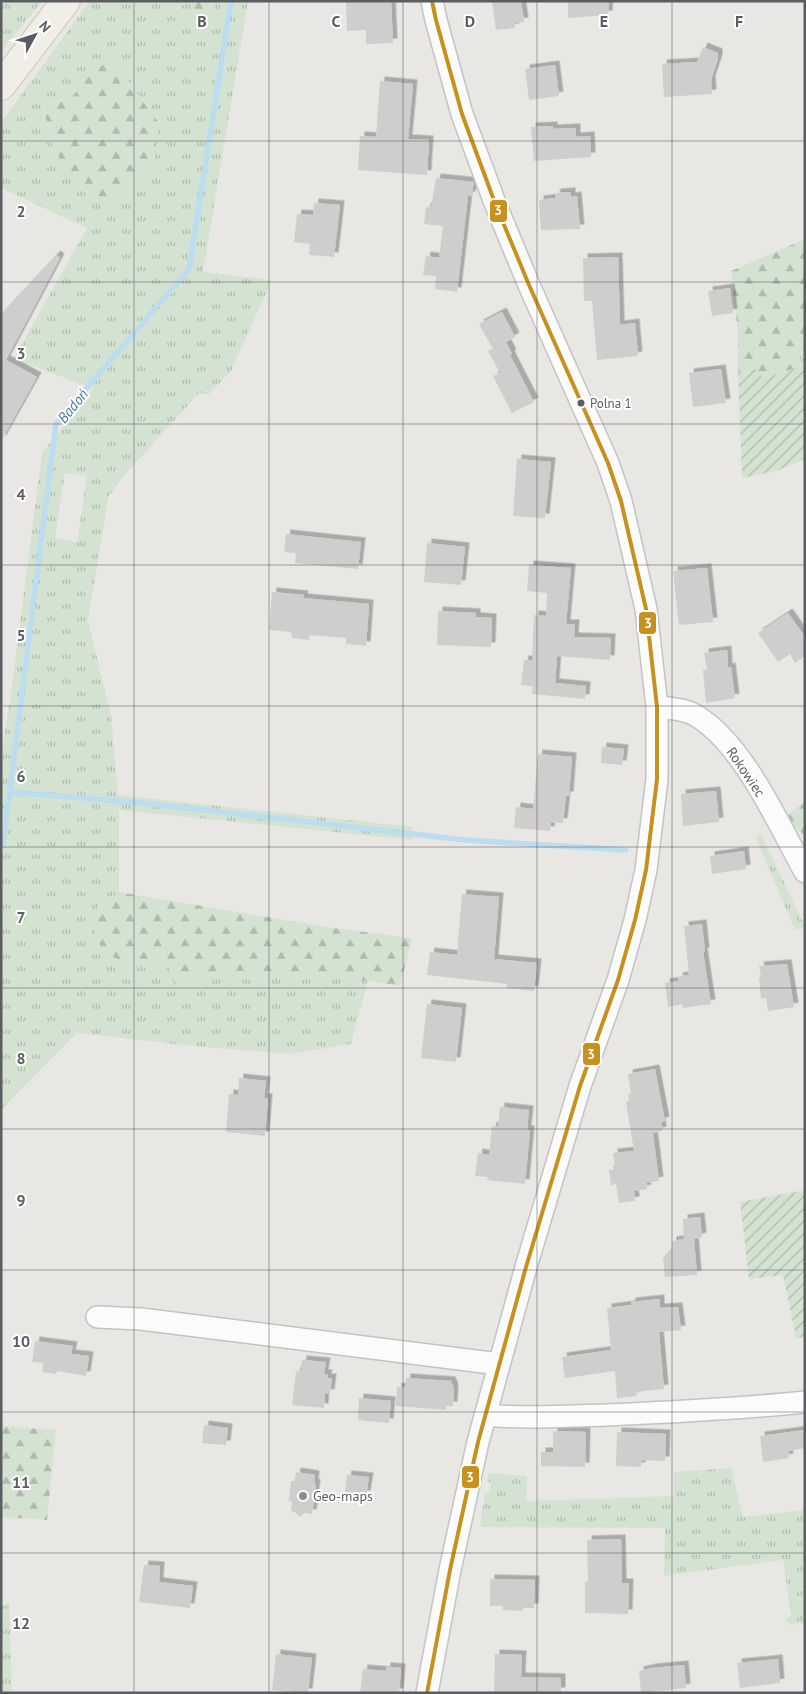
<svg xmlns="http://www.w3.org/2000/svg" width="806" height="1694" font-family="'PT Sans',sans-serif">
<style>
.grass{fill:url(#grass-tufts);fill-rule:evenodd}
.forest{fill:url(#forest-firs)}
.garden{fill:url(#garden-furrows)}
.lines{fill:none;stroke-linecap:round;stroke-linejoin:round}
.stream{stroke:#bcdcef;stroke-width:5.5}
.building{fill:#cfcecd;filter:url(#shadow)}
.minor-casing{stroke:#c3c3c4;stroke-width:24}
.major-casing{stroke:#cec5b5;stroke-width:30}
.minor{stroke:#fcfbfb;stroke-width:21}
.major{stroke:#f1eee7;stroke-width:28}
.bus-1-casing{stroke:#fff;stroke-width:8}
.bus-1{stroke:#c8901d;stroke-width:4}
.grid{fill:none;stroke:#5a5d61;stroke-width:1;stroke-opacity:0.55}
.bus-dot{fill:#5a5d61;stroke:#fff;stroke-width:2}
.poi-dot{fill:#8c8d8f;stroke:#fff;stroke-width:2}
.labels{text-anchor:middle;stroke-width:4;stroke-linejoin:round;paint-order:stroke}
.bus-label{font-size:13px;fill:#5a5d61;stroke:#fff;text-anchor:start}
.street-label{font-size:14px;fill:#5a5d61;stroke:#fff}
.poi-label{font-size:14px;fill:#5a5d61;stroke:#fff;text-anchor:start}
.water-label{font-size:15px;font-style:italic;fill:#497aa4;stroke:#fff}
.grid-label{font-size:16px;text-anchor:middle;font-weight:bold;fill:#5a5d61;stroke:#fff;stroke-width:4;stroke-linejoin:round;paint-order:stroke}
.line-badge{stroke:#fff;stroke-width:2}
.badge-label{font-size:14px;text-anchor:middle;font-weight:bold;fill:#fff}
</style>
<defs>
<pattern id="grass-tufts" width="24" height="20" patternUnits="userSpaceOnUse" patternTransform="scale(1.25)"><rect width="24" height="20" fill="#d4e3d1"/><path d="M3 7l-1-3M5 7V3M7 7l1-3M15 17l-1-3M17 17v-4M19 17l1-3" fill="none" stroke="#afbbad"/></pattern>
<pattern id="forest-firs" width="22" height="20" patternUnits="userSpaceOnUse" patternTransform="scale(1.25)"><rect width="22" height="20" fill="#d4e3d1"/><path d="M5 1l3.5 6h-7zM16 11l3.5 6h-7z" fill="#afbbad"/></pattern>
<pattern id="garden-furrows" width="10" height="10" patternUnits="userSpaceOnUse" patternTransform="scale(1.25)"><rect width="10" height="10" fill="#d4e3d1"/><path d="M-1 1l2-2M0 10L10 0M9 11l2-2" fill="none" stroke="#afbbad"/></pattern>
<filter id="shadow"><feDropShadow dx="4.5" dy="-4.5" stdDeviation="0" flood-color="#0004"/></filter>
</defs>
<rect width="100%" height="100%" fill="#e9e7e4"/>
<!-- grass -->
<path class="grass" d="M1 1H42L1 52Z
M90 1H192V14L205 20 218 1H248L203 272 272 280 231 371 209 394 199 393 122 478 109 496 107 506 88 621 111 715 118 795 412 827 413 840 119 810V892L98 906 121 961 195 969 213 977 234 971H268L296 982 313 973 368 981 351 1044 291 1054 192 1046 77 1033 1 1110V752L10 701 42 453 93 389 14 358 87 228 1 188V122ZM74 95 52 144 43 105ZM65 473 87 476 77 542 55 538Z
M761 834 805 927 795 930 756 838Z
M731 1468 743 1517 805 1510V1623L789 1625 786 1618 791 1616 783 1560 664 1576 665 1528 480 1527 485 1492 489 1493 491 1483 487 1481 488 1473 527 1476 526 1501 674 1496V1472Z
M9 1604 12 1693H1V1606Z"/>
<!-- forest -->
<path class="forest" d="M192 1H218L205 21 192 14Z
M93 65 112 66 129 82 158 122 154 166 121 194 101 205 67 172 52 145 43 105 74 95Z
M805 239V347L802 348 801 366 763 379 757 369 738 372V333L731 271Z
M805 802V836L784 817Z
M119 892 333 928 412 938 400 986 313 973 296 982 268 971H234L213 977 195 969V985L175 986 168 966 121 961 103 952 93 928 98 906Z
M1 1426 56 1430 47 1520 1 1517Z"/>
<!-- garden -->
<path class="garden" d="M805 347V459L776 471 742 478 738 372 757 369 763 379 801 366 802 348Z
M805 1190V1337L796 1338 783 1275 749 1279 740 1202Z"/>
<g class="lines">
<!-- stream -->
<path class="stream" d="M10 792 142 803 465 840 626 850
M1 847 3 844 56 424 189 269 231 1"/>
</g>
<!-- building -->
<path class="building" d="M346 1H391L393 43 366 44V30L347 31Z
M492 1H521L524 22 515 23V28L496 30Z
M568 1H609L608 15 568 18Z
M703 47 718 53V59L711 80 712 94 664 97 662 64 697 62Z
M555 65 559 96 529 100 525 69Z
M380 81 413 84 408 139 429 140 427 175 358 170 360 136 376 137Z
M553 126V129L576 128V137L590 136 591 157 534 161 531 127Z
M436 178 474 182 471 196H468L457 292 435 289 436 276 423 275 426 256 439 258 443 226 424 224 426 207 431 208Z
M571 192V197L577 196 580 229 541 230 539 200 555 198 556 193Z
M314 203 340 205 334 257 309 255 310 244 294 242 297 214 313 215Z
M56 255 60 258 6 360 37 377 1 441V314Z
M618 257 620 325 635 323 638 356 597 360 592 301H584L583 258Z
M730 288 733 313 712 316 708 291Z
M502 312 515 337 506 342 512 354 510 355 534 402 512 413 493 376 500 373 488 351 493 349 479 324Z
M721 369 726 403 693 407 689 373Z
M517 459 551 462 545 518 513 516Z
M286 534 361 542 358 569 295 563 296 553 284 552Z
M427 543 465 547 461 585 424 582Z
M529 565 571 568 566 624H575L574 637 611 638 610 660 557 656 555 683 586 686 585 699 532 694 533 686 521 685 524 660H532L534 615 546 616 547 593 527 591Z
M707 568 713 622 679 625 673 571Z
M272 592 304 595 303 598 369 604 366 646 346 644V638L309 635V640L292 638 291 632 269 630Z
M438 611 476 613V617L492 618 491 647 437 645Z
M788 613 805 637V656L795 663 790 654 778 662 758 633Z
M727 650 728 668 731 667 735 698 706 703 703 670H707L704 653Z
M602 747 624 749 622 765 601 763Z
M538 754 572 757 569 796H566L563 823 551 822 550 831 514 828 516 807 533 809Z
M716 791 719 822 683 826 681 794Z
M744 851 746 869 712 874 710 856Z
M462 894 499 897 494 959 537 963 534 991 507 988V984L427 975 430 952 457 955Z
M702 924 705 952H703L711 1004 683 1008 682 1004 668 1007 665 983 679 981 678 977 689 975 684 926Z
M787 964 794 1007 768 1011 766 998 761 999 759 978 761 977 759 966Z
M427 1004 462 1008 456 1062 421 1058Z
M655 1069 665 1121 661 1122 662 1131 653 1133 659 1181 646 1183 647 1189 634 1191 635 1201 619 1203 616 1184 611 1185 609 1170 615 1169 613 1153 634 1151 626 1102 629 1101 628 1094H631L628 1074Z
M239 1078 266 1081 264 1098H268L265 1136 226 1132 229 1094 238 1095Z
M500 1107 529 1110 527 1130H530L525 1184 487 1180 488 1177 475 1176 478 1153 489 1155 492 1126 498 1127Z
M700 1217 702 1237 694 1239 697 1275 665 1277 663 1258 672 1247V1241L684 1239 683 1219Z
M660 1299V1308L678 1307 681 1330 659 1332 664 1389 636 1392 637 1396 617 1398 615 1371 565 1378 562 1357 611 1350 607 1308 631 1305V1302Z
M35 1341 73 1346 71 1354 89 1356 86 1376 57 1371 56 1374 42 1372 43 1363 32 1362Z
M302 1360 326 1362 324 1374H328L327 1378H332L330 1394 325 1393 324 1408 292 1405 296 1371 301 1372Z
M406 1378 451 1381 454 1389 453 1406H446V1410L396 1406 397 1387 405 1388Z
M359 1398 391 1401 389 1423 358 1420Z
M204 1425 228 1428 226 1445 202 1443Z
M805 1430V1448L788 1451 789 1458 763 1462 760 1436Z
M553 1431 586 1432 585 1467 541 1466V1452H553Z
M617 1432 666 1434 665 1461 642 1460 641 1467 616 1466Z
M296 1472 315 1475 314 1483 316 1484 312 1514 305 1513 299 1517 295 1512 291 1511 292 1501H289L291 1481H295Z
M347 1475 369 1477 366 1495 345 1493Z
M621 1539 622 1583H629L628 1614 585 1613V1582H588L587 1540Z
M144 1565 160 1566 159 1582 193 1586 190 1608 139 1602Z
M490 1579 535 1580 534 1608H523V1611L503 1610V1606H490Z
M276 1654 312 1658 308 1693 272 1690Z
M495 1654 522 1655 521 1677 561 1678V1692L494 1693Z
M778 1659 780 1683 740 1688 737 1663Z
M684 1665 686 1688 641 1693 639 1671 652 1668Z
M386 1667 401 1668 399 1693H360L363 1669 386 1671Z"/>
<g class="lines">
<defs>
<path id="minor" d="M657 707C669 708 685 709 695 715 743 743 778 823 805 872
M97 1317 141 1319 499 1364
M485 1415C525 1419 567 1416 607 1415 673 1412 739 1409 805 1402
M427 1693 450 1570 478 1442 526 1267 580 1086 618 980 635 920 646 870 657 779V707L646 609 621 501 608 463 529 285 495 203 462 114 436 20 432 1"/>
<path id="major" d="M1 86 66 1"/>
</defs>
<!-- minor casing -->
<use href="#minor" class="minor-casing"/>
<!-- major casing -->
<use href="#major" class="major-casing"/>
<!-- minor -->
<use href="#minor" class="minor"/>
<!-- major -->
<use href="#major" class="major"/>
<defs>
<path id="bus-1" d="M427 1693 450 1570 478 1442 526 1267 580 1086 618 980 635 920 646 870 657 779V707L646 609 621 501 608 463 529 285 495 203 462 114 436 20 432 1"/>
</defs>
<!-- bus-1 casing -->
<use href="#bus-1" class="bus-1-casing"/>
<!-- bus-1 -->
<use href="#bus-1" class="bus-1"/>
</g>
<!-- grid -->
<path class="grid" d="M134 1V1693M269 1V1693M403 1V1693M537 1V1693M672 1V1693M1 141H805M1 282H805M1 424H805M1 565H805M1 706H805M1 847H805M1 988H805M1 1129H805M1 1270H805M1 1412H805M1 1553H805"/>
<!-- markers -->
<circle class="bus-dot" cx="581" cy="403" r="4.5"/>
<circle class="poi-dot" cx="303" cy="1496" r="5"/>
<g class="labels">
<!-- bus labels -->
<g class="bus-label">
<text x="590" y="408">Polna 1</text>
</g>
<!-- street labels -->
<g class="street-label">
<text transform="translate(746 772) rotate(56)" y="5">Rokowiec</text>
</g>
<!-- poi labels -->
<g class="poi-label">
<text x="313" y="1501">Geo-maps</text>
</g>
<!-- water labels -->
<g class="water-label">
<text transform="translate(73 406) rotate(-51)" y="5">Badoń</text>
</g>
</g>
<g class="grid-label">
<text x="202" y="27">B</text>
<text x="336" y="27">C</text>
<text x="470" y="27">D</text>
<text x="604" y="27">E</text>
<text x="739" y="27">F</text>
<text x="21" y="217">2</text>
<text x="21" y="359">3</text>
<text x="21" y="500">4</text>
<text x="21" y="641">5</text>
<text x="21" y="782">6</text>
<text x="21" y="923">7</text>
<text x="21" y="1064">8</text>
<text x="21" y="1206">9</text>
<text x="21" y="1347">10</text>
<text x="21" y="1488">11</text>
<text x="21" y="1629">12</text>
</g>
<g class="line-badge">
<rect x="489" y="199" width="19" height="24" rx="5" fill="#c8901d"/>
<rect x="638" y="611" width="19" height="24" rx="5" fill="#c8901d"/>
<rect x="582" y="1042" width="19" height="24" rx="5" fill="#c8901d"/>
<rect x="461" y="1465" width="19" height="24" rx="5" fill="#c8901d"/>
</g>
<g class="badge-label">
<text x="498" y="215">3</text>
<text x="648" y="628">3</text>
<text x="591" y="1059">3</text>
<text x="470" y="1482">3</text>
</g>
<!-- border -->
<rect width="806" height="1694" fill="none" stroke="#5a5d61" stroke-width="5"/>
<!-- north arrow -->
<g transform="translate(35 35) rotate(50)" stroke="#ffffff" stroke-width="4" paint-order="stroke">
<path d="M0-4L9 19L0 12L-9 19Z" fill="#5a5d61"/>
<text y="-8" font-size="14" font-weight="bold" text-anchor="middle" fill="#5a5d61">N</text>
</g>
</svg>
